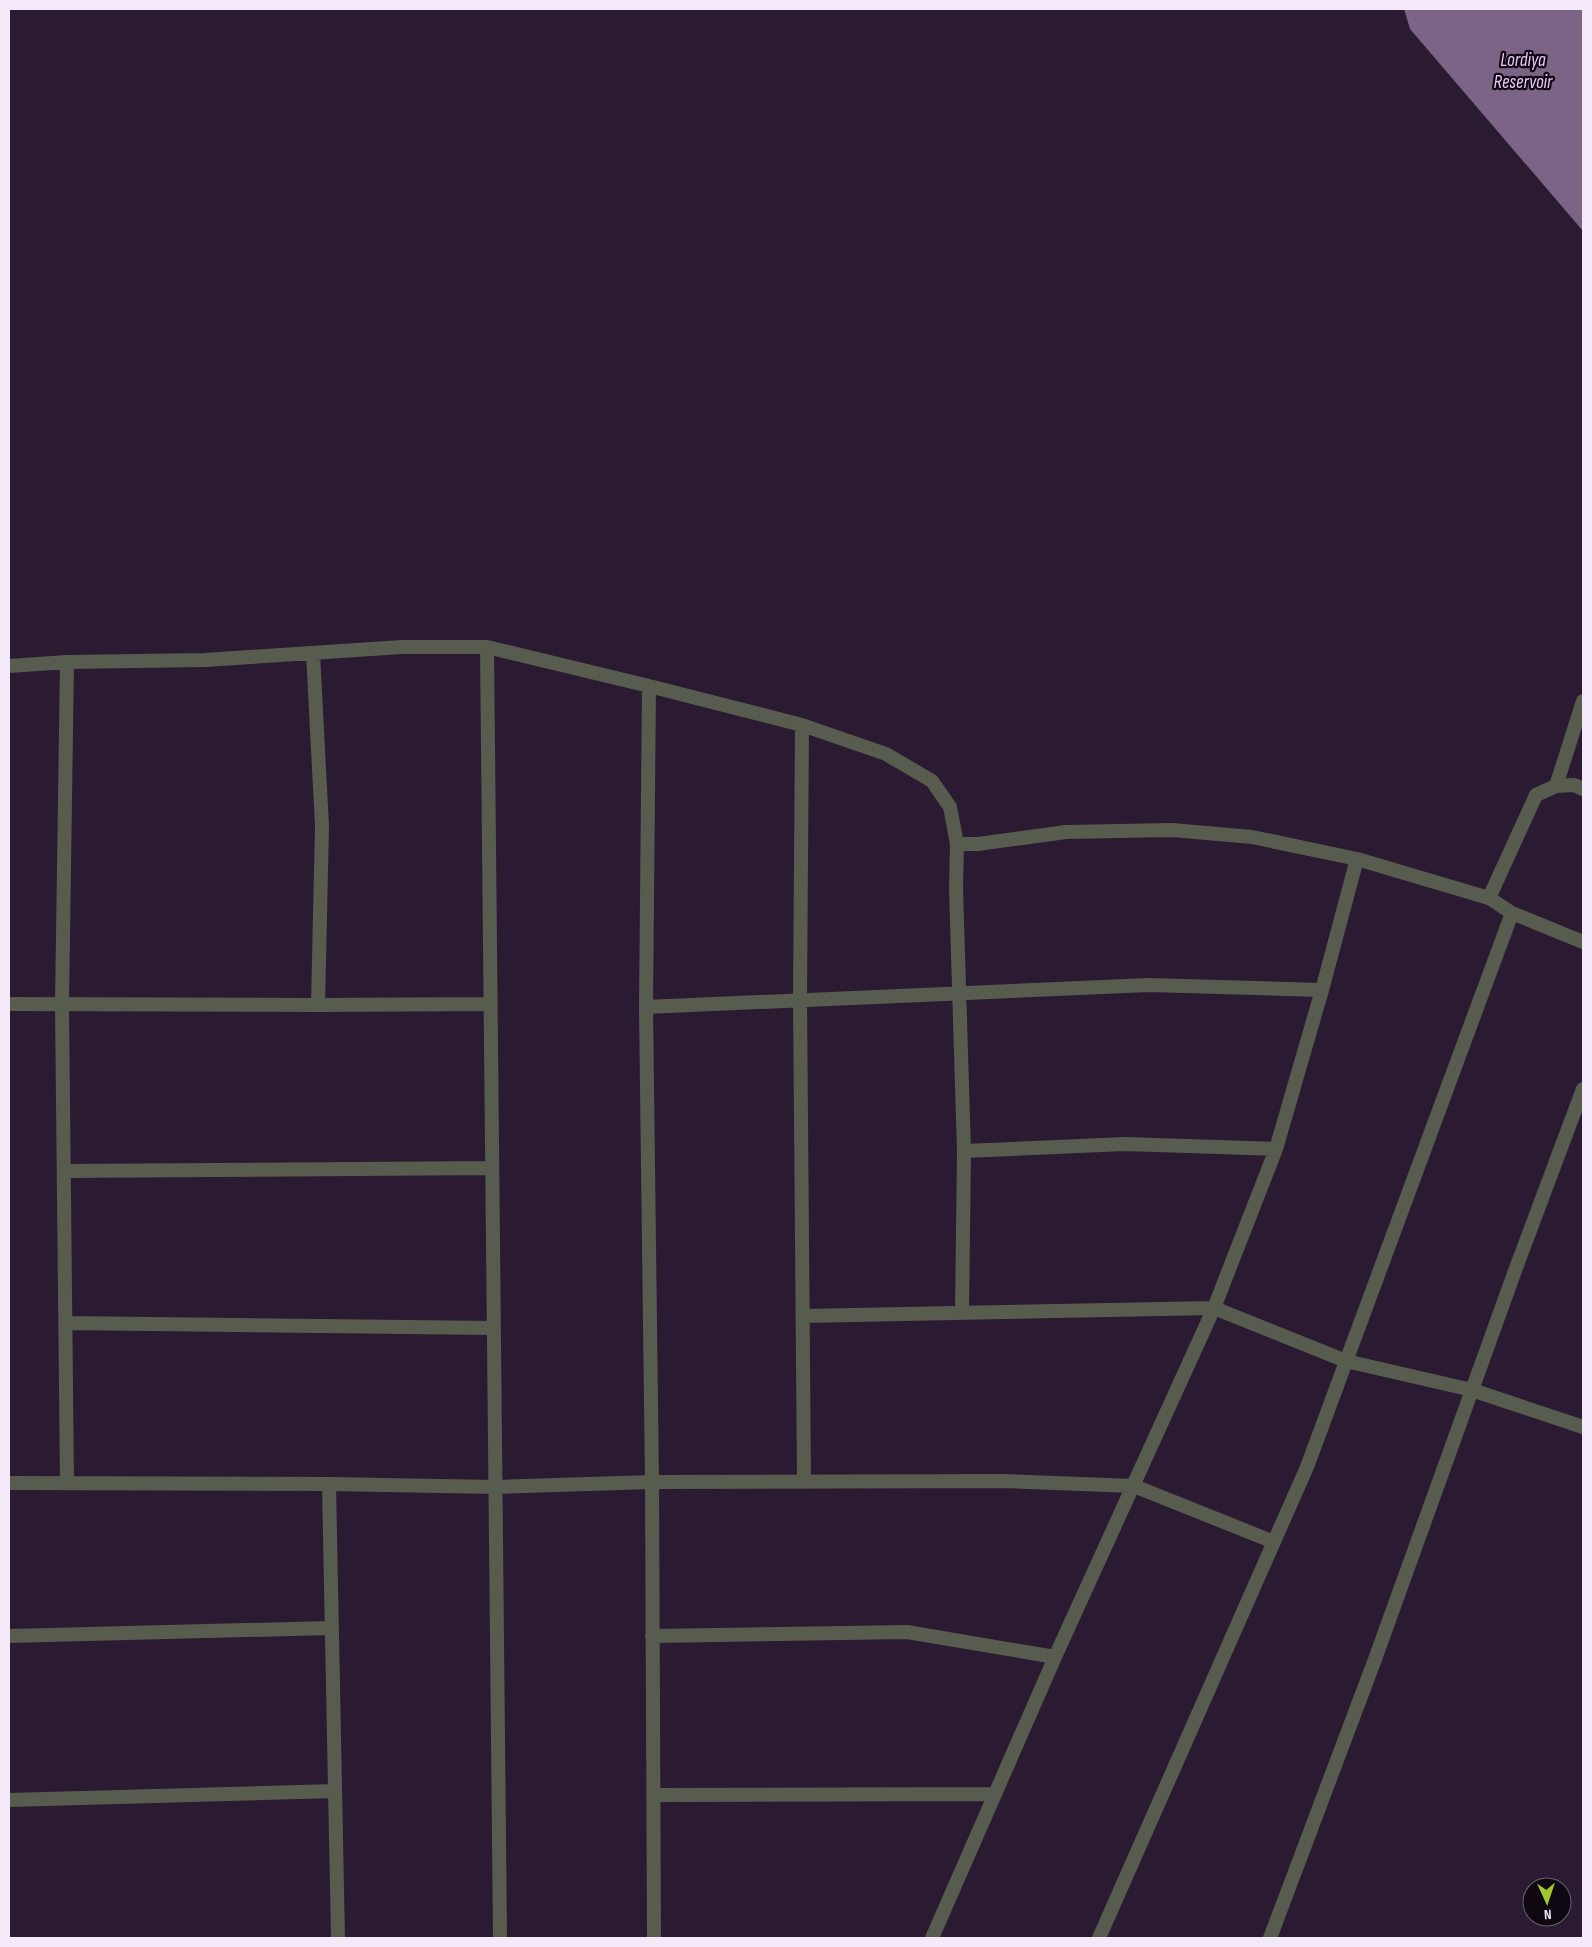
<svg xmlns="http://www.w3.org/2000/svg" width="1592" height="1947" font-family="'Sofia Sans Condensed',sans-serif">
<style>
.water{fill:#7b6486}
.lines{fill:none;stroke-linecap:round;stroke-linejoin:round}
.service{stroke:#575c4f;stroke-width:14}
.minor{stroke:#575c4f;stroke-width:14}
.labels{text-anchor:middle;stroke-width:4.5;stroke-linejoin:round;paint-order:stroke}
.water-label{font-size:19px;font-style:italic;fill:#e9caf8;stroke:#0f0813}
</style>
<rect width="100%" height="100%" fill="#2b1b32"/>
<!-- water -->
<path class="water" d="M1404 9H1583V231L1410 29Z"/>
<g class="lines">
<!-- service -->
<path class="service" d="M1556 786 1583 701"/>
<!-- minor -->
<path class="minor" d="M487 647 500 1938
M313 653 322 826 318 1005
M67 662 62 1005 67 1483
M9 666 67 662 205 660 402 647H487L649 686 802 725 886 754 932 781 950 807 957 844
M649 686 646 1007 652 1482 654 1938
M802 725 800 999 804 1481
M1489 898 1536 795 1556 786 1574 785 1583 789
M9 1004 318 1005 490 1004
M646 1007 1149 985 1322 990
M964 1151 1125 1144 1276 1149
M64 1171 492 1168
M962 1313 964 1151 956 888 957 844H978L1066 832 1172 830 1252 837 1357 859 1489 898 1512 913 1583 942
M803 1316 1214 1308 1346 1361 1472 1390 1583 1427
M66 1323 494 1328
M9 1483 329 1484 496 1487 652 1482 1004 1481 1134 1486 1274 1542
M329 1484 338 1938
M9 1636 331 1628
M652 1636 907 1632 1055 1657
M653 1795 993 1794
M9 1800 335 1791
M932 1938 1055 1657 1214 1308 1276 1149 1322 990 1357 859
M1099 1938 1307 1467 1512 913
M1270 1938 1374 1662 1516 1268 1583 1089"/>
</g>
<g class="labels">
<!-- water labels -->
<g class="water-label">
<text x="1523" y="66">Lordiya<tspan x="1523" dy="22">Reservoir</tspan></text>
</g>
</g>
<!-- border -->
<rect width="1592" height="1947" fill="none" stroke="#f3e9f9" stroke-width="20"/>
<!-- north arrow -->
<g transform="translate(1547 1902) rotate(177)"><circle r="24" fill="#0f0813" stroke="#6a626f"/>
<path d="M0-4L9 19L0 12L-9 19Z" fill="#a2c929"/>
<text y="-8" font-size="14" font-weight="bold" text-anchor="middle" fill="#f3e9f9">N</text>
</g>
</svg>
